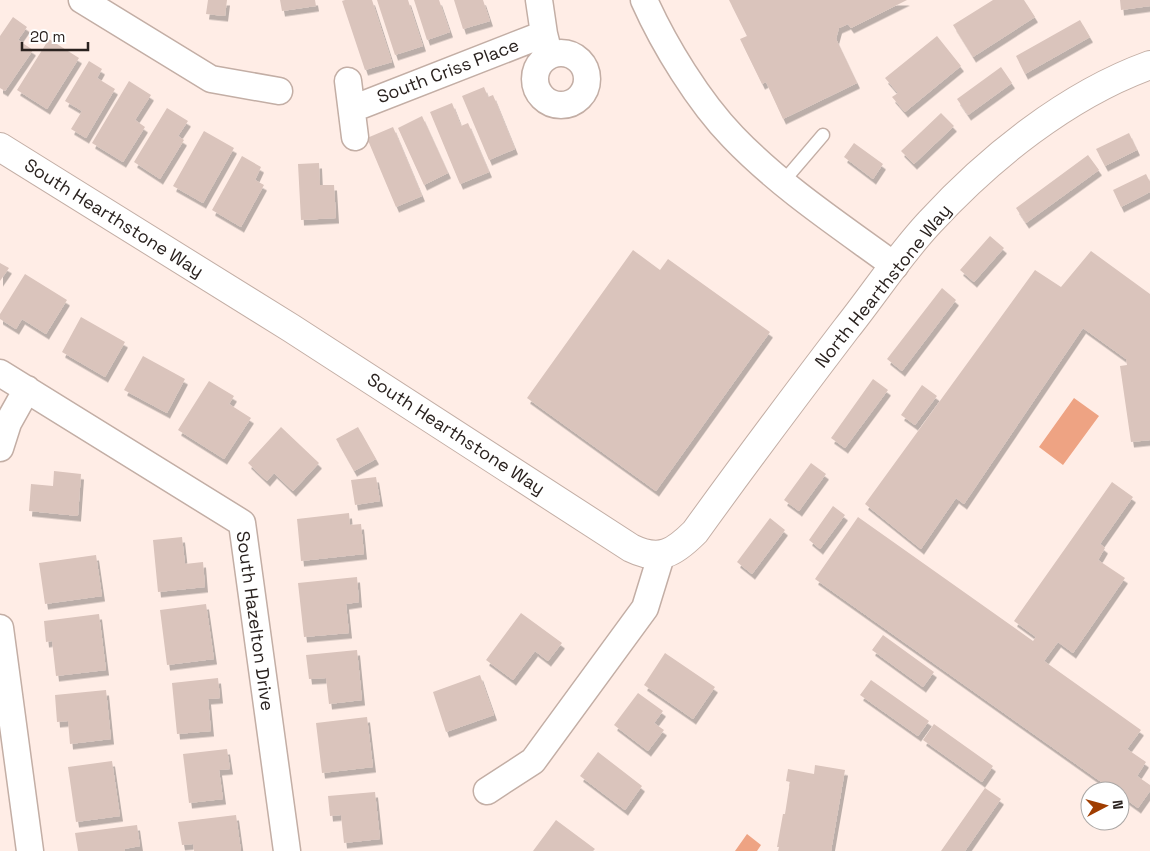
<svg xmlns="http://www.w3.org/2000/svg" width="1150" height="851" font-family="'Space Grotesk',sans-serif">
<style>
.water{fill:#eea383}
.building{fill:#dac4bc;filter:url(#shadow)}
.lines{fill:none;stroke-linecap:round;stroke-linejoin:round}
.service-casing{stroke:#c3aea5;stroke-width:15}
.minor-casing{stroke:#c3aea5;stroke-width:29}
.tertiary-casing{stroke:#c3aea5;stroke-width:30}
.service{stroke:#fff;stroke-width:12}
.minor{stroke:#fff;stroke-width:26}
.tertiary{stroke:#fff;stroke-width:28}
.labels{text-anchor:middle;stroke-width:4;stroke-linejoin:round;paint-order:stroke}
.street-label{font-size:18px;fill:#2a221f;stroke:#fff}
</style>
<defs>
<filter id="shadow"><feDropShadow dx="3" dy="5.5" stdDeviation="0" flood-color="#0004"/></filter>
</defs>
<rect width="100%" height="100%" fill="#ffede6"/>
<!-- water -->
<path class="water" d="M1074 398 1099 416 1063 465 1039 447Z
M747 834 761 845 757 851H735Z"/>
<!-- building -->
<path class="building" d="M208 0H227L225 16 206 14Z
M280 0H315L316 6 282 11Z
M345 0H372L392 62 365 70 342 1Z
M377 0H408L423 46 395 55Z
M414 0H439L450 32 427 40Z
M454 0H483L490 21 463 29Z
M729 0H907L851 28 848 24 839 28 836 39 857 83 783 119 766 82 762 84 740 39 747 36Z
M993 0H1024L1035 17 973 57 953 25Z
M1120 0H1150V6L1121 10Z
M13 17 27 27 18 40 33 50 5 91 0 88V36Z
M1080 20 1090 37 1025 74 1016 56Z
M937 36 961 66 905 112 892 97 898 93 885 78Z
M49 39 79 58 47 109 17 90Z
M89 61 102 69 97 78 115 89 86 138 71 129 82 111 65 101Z
M1001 67 1012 83 968 115 957 99Z
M129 81 151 95 135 120 145 127 123 162 92 143Z
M484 87 488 97 493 95 515 149 489 160 462 96Z
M452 103 461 126 468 123 489 172 460 184 430 112Z
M167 108 188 121 178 136 184 140 160 179 134 162Z
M941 113 954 126 914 164 901 151Z
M422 116 448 173 424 185 398 128Z
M393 127 422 196 396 207 367 138Z
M204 131 234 148 203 203 173 186Z
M1129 133 1137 150 1105 166 1096 149Z
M854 143 883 164 873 179 844 157Z
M1088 155 1099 170 1026 223 1016 208Z
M242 156 261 167 255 180 264 185 241 227 212 210Z
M319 163 320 185H334L336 218 301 220 298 164Z
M1146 174 1150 182V192L1121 207 1113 190Z
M990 236 1004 248 974 282 960 270Z
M633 250 660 270 668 259 770 332 656 491 527 398Z
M1091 251 1150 294V440L1131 442 1120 366 1127 365 1126 359 1083 328 964 504 956 498 921 549 865 504 1035 270 1061 287Z
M0 263 9 268 0 281Z
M25 274 67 300 46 334 22 319 16 329 0 319V314Z
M942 288 956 300 902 371 887 359Z
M81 317 125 342 105 377 62 352Z
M143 356 185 379 167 413 124 390Z
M873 379 888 390 845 448 831 438Z
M209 381 234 396 229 404 251 418 224 459 178 430Z
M922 385 937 396 915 425 901 415Z
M281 427 319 463 293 491 274 473 267 481 248 463Z
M358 427 376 459 354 471 336 439Z
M811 463 826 474 799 511 784 500Z
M54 471 81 474 78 516 29 511 31 484 53 486Z
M376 477 380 501 355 505 351 480Z
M1112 482 1133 497 1100 544 1105 548 1098 560 1125 578 1073 653 1058 642 1044 661 1141 730 1127 749 1146 762 1137 776 1150 785V791L1138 808 1120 795V791H1114L815 579 858 517 1033 641 1036 637 1014 621Z
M833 506 845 515 820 549 809 540Z
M349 513 350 525 361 524 364 554 301 561 297 519Z
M770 518 785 530 752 574 737 562Z
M182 537 185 564 203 562 205 587 158 592 153 540Z
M96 555 102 596 45 604 39 563Z
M357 577 359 602 346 604 349 633 304 637 298 583Z
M206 604 214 659 167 665 160 610Z
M521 613 562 643 548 661 535 651 513 680 486 660Z
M99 614 106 670 56 676 52 641 46 642 44 621Z
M883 635 934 672 923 687 872 650Z
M357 650 362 700 329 704 326 678 309 679 306 655Z
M665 653 715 687 693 719 644 685Z
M480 675 494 715 446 732 433 692Z
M218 678 220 698 208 699 211 731 177 734 172 683Z
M871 680 929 721 918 736 860 695Z
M106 690 111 739 70 744 68 721 57 722 55 695Z
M638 693 663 711 654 723 664 730 648 751 614 725Z
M367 717 373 767 322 773 316 723Z
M934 724 993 766 982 782 923 740Z
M227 749 230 769 219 770 223 799 189 803 183 754Z
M598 752 642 786 625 810 580 776Z
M112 761 120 816 76 822 68 767Z
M815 765 845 770 831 851H778L779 847H777L783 814H785L790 782 786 781 788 769 814 774Z
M985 788 1001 799 965 851H941Z
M375 792 380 839 344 843 341 815 330 816 328 796Z
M236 815 241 851H194L193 844 182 845 178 822Z
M556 820 595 849 593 851H533Z
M137 825 140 846 124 849 125 851H78L75 833Z"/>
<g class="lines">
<defs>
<path id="service" d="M782 183 823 135"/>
<path id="minor" d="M82 0 211 79 279 91
M539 0 544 34 548 50
M644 0C664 45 699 102 733 137 781 187 839 225 895 266
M535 79a26 26 0 1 1 52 0a26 26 0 1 1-52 0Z
M348 81 355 137
M352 109 544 34
M0 373 242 523 287 851
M0 448 8 423 27 389
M0 628 30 851
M487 791 533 761 645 608 661 556"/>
<path id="tertiary" d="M0 147 291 328 631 548C660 562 674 553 695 532 744 464 795 396 846 329 874 294 899 255 930 222 989 158 1067 95 1150 65"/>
</defs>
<!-- service casing -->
<use href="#service" class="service-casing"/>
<!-- minor casing -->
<use href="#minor" class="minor-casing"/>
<!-- tertiary casing -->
<use href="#tertiary" class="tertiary-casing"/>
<!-- service -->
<use href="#service" class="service"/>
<!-- minor -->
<use href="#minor" class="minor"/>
<!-- tertiary -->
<use href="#tertiary" class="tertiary"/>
</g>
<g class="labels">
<!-- street labels -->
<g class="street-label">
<text transform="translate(448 71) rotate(-21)" y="6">South Criss Place</text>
<text transform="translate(114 218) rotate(32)" y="6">South Hearthstone Way</text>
<text transform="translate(883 286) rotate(-51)" y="6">North Hearthstone Way</text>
<text transform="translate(456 434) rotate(33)" y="6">South Hearthstone Way</text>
<text transform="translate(255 621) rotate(82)" y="6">South Hazelton Drive</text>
</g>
</g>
<!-- north arrow -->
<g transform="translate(1105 806) rotate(84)"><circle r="24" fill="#ffffff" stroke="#aaa7a5"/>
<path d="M0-4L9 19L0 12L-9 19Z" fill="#a03d00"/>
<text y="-8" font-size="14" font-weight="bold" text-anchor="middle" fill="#2a221f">N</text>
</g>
<!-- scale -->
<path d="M22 42v8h66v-8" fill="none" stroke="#2a221f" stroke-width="2.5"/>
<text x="30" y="42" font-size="15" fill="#2a221f" stroke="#ffffff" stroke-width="4" paint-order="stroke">20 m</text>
</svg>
